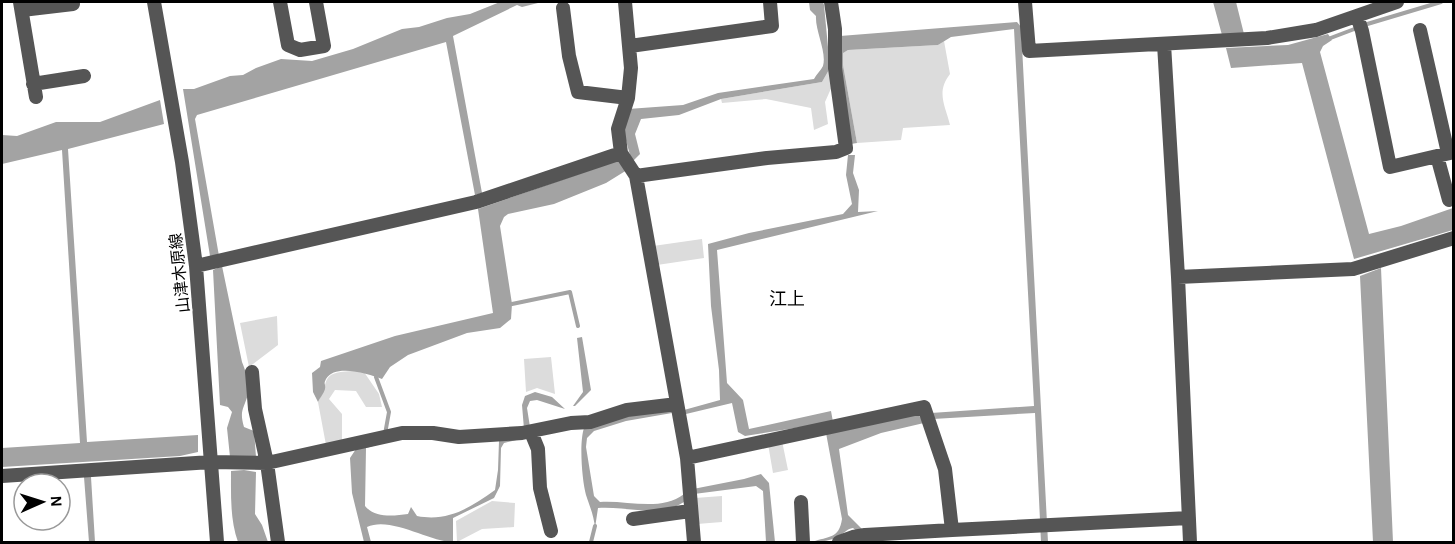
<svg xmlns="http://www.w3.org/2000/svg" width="1455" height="544" font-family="'Alegreya Sans','Noto Sans JP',sans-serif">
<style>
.green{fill:#dcdcdc}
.water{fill:#a3a3a3}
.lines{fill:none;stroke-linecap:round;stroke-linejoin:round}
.stream{stroke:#a3a3a3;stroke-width:4}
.minor{stroke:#555;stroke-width:14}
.labels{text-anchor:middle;stroke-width:4.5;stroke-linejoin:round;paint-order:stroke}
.street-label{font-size:16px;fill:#000;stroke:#fff}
.neighbourhood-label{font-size:18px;fill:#000;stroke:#fff}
</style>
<rect width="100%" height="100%" fill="#fff"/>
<!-- green -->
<path class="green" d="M944 41 950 74C936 92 945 105 950 125L903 128 901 140 857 143 843 65 842 53 848 50 938 45Z
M830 68 833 84 825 102 828 124 814 130 811 108 766 99 722 103 721 99 822 82Z
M702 239 704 258 657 265 653 246Z
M277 316 278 345 249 367 240 323Z
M551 357 555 394 537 388 526 392 524 359Z
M351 371 364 372 379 394 382 407H366L356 391 335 390 329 399 342 414V442L326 445 318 402C331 381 318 373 351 371Z
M782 441 788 470 773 473 768 444Z
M722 496V522L697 524 695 498Z
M492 501 515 503 514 527 482 529 457 542 456 521Z"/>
<!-- water -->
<path class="water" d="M500 2H542L522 7 517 5 453 36 482 193 475 195 446 42 197 115 195 119 219 256H210L183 89H194L230 76 243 75 256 68 281 59 312 61 353 49 402 29 419 27 447 18 470 14Z
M809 2H823L824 5 830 68 822 82 721 99 679 115 641 119 635 134 640 154 632 162 623 130 628 109 683 105 718 93 814 79C816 75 821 70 823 66 827 52 815 31 816 16L810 10Z
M1213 2H1236L1244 34 1222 35Z
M1017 22 1021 27 1048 542H1041L1035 413 933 419 931 413 1034 406 1014 29 951 37 938 45 848 50 843 53V65L857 143 851 144 839 68 840 36Z
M1328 34 1332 40 1323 46 1320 52 1369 234 1401 226 1453 208V230L1354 259 1302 63 1231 68 1226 48 1288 45Z
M160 100 164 124 68 149 87 442 198 435V452L180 456 2 467V448L80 443 62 150 2 164V135L17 136 56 122H100Z
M848 155H855L853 173 859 190 858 212 878 211 717 250 727 383 743 400 749 429 831 411 833 422 745 436 738 432 732 403 686 414 672 413 626 421 594 431 587 438 586 447 594 496 600 502C627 500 661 512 684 494V502C659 518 626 506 598 508L595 528C594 516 590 507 586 495 582 480 579 443 584 428L625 415 684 410 720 400 719 370 711 306 708 244 749 233 843 214 852 204 846 175Z
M619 160 627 170 606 183 554 204 508 214 504 217 500 226 512 304 511 319 500 328 467 333 408 355 390 367 382 379C369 374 335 363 326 379 323 385 326 383 325 389 324 393 320 398 318 402L313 392 312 373 320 367 321 361 395 336 493 313 478 209Z
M222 266 242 362C246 372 250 384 248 394 244 409 239 410 244 427L254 431 256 457H230L227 428 232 412 228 407 220 405 213 270Z
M1381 268 1393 542H1373L1360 276Z
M582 337 591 390 575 406H573L583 392 577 338Z
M535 392 552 397 565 409 537 400 530 401 527 408 530 427 524 429 522 405 525 396Z
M918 414 924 423 881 433 839 449 848 515 864 531 858 532 853 528C847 529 846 532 840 535 832 541 821 542 812 542 829 536 839 539 842 519L826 433Z
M525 438 504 443 501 448 500 486 494 498 453 518V542C429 542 391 516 367 527L371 542H364L352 493 350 458 358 446 384 443 366 448 365 506C375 518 393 516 408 514L411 507 417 516C448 522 470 508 495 490L498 470 499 441Z
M244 470 256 472 255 514 262 525 268 542H238C230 520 231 495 231 471Z
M761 474 769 483 775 542H766L763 491 756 486 694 494 693 489 744 479Z
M84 477H91L95 542H89Z"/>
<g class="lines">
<!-- stream -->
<path class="stream" d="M1364 25 1441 2
M1328 39 1357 28
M512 304 570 292 578 326
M376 377 389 412 385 434
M591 542 595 526"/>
<!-- minor -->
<path class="minor" d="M20 2 36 97
M154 2 182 162 196 266 217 542
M280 2 288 45 300 50 324 46 316 2
M625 2 631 68 628 98 618 129 621 153 636 176 687 458 694 542
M1025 2 1029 51 1267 38 1316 30 1397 2
M563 8 569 56 578 92 628 98
M22 10 73 4
M1357 16 1362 31 1390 167 1454 152
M1420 30 1448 153
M1164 44 1178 277 1190 542
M630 46 772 26 770 2
M33 84 84 76
M1437 156 1449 200
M636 176 767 158 836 152 846 148 835 68V29L831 2
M196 266 476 202 621 153
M1178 277 1353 269 1454 238
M252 372 255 409 267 463 278 542
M531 432 538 449 540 488 551 531
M687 458 924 407 945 469 952 530 865 535 853 537 839 542
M2 476 211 462 267 463 402 433H433L459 437 522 433 571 423 590 422 627 410 677 404
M801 502 803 542
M633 519 690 511
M952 530 1189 518"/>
</g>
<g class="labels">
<!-- street labels -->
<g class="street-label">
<text transform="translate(179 273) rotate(-96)" y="6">山津木原線</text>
</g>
<!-- neighbourhood labels -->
<g class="neighbourhood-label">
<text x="787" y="305">江上</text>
</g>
</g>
<!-- border -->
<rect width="1455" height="544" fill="none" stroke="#000000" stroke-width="6"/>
<!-- north arrow -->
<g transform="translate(42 502) rotate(87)"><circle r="28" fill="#ffffff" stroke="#999999" stroke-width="1.5"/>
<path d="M0-4.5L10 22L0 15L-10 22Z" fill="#000000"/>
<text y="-9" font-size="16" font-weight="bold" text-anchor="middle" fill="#000000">N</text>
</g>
</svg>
